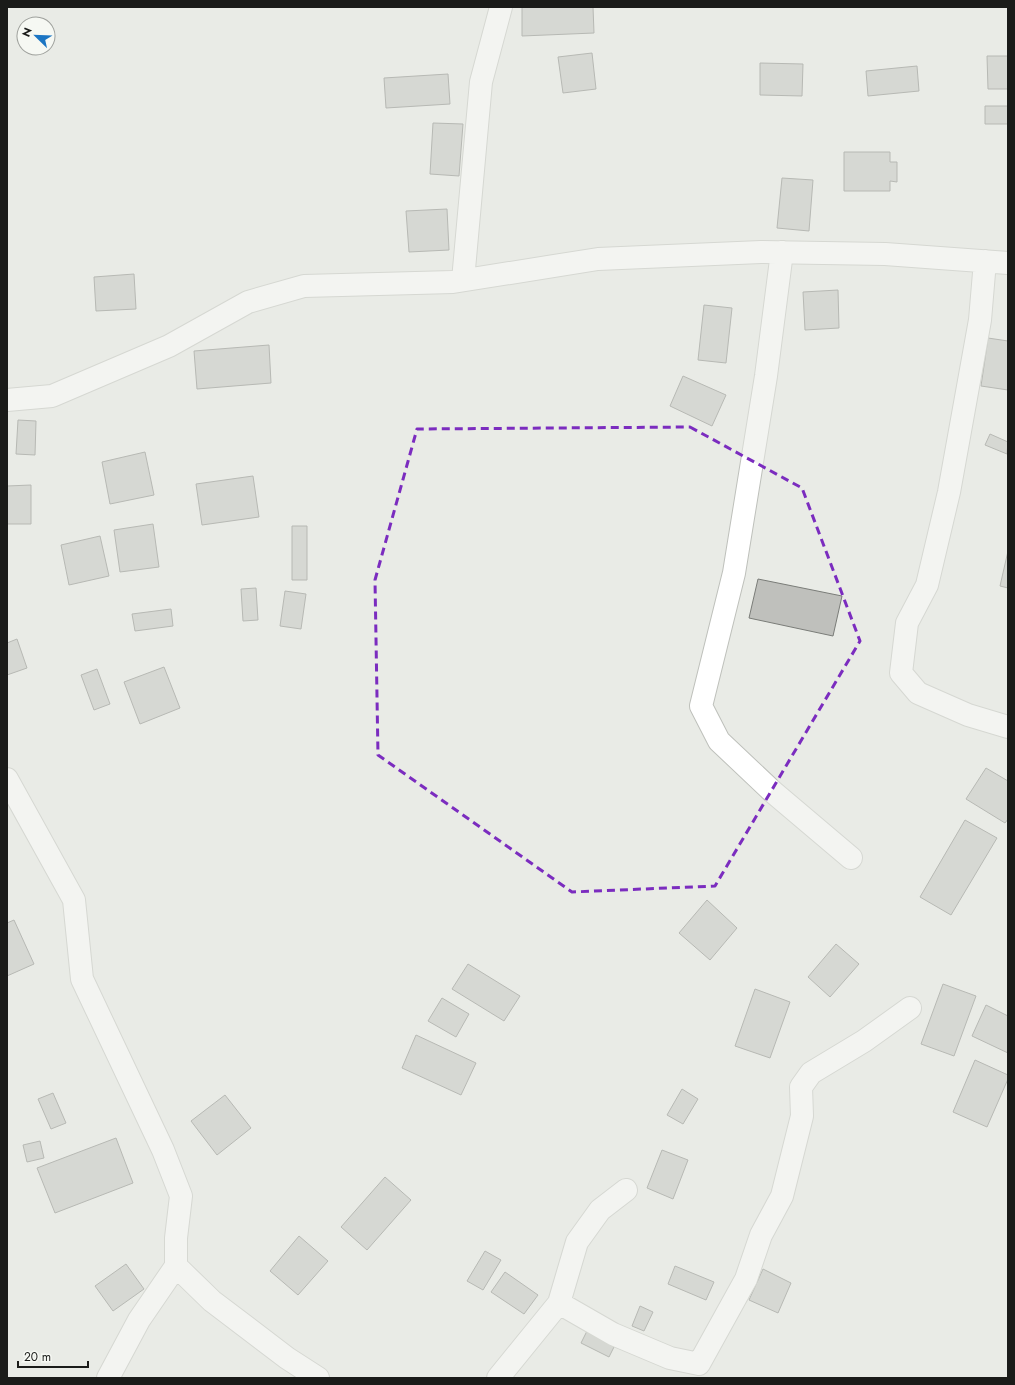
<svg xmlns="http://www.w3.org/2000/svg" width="1015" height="1385" font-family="Jost,sans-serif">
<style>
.building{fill:#bfc0bc;stroke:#7a7c78}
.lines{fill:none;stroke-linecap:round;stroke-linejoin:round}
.minor-casing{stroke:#bec0bb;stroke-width:24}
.minor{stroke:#fff;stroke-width:22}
.marked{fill:none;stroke:#7b2cbf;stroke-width:3;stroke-dasharray:8 5;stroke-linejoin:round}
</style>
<rect width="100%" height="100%" fill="#e9ebe6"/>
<!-- building -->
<path class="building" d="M522 7H593L594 33 522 36Z
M592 53 596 89 563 93 558 57Z
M987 56H1008V89H988Z
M760 63 803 64 802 96 760 95Z
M917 66 919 91 868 96 866 71Z
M448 74 450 104 386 108 384 78Z
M985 106H1008V124H985Z
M433 123 463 124 459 176 430 174Z
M844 152H890V162H897V182L890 181V191H844Z
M782 178 813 180 809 231 777 228Z
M447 209 449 250 409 252 406 211Z
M134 274 136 309 96 311 94 277Z
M838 290 839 328 805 330 803 292Z
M704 305 732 308 726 363 698 360Z
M988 338 1008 341V390L981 386Z
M269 345 271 383 197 389 194 351Z
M683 376 726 395 712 426 670 406Z
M18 420 36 421 35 455 16 454Z
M990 434 1008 442 1007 454 985 445Z
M145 452 154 495 110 504 102 462Z
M253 476 259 517 202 525 196 484Z
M31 485V524H7V486Z
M153 524 159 567 120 572 114 530Z
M292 526H307V580H292Z
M100 536 109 576 69 585 61 545Z
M1008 551V588L1000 586Z
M758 579 842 596 833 636 749 618Z
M256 588 258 620 243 621 241 589Z
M285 591 306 594 301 629 280 626Z
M171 609 173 626 135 631 132 614Z
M17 639 27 668 7 675V643Z
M164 667 180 708 140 724 124 682Z
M97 669 110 704 94 710 81 675Z
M986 768 1008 781V819L1005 823 966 799Z
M965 820 997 838 951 915 920 897Z
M707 900 737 928 710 960 679 933Z
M14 920 34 964 7 976V923Z
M836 944 859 964 830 997 808 977Z
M468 964 520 996 504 1021 452 989Z
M943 984 976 996 954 1056 921 1044Z
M755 989 790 1002 770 1058 735 1046Z
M442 998 469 1014 456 1037 428 1021Z
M986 1005 1008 1016V1053L972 1036Z
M416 1035 476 1063 461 1095 402 1068Z
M975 1060 1008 1075V1079L987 1127 953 1112Z
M682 1089 698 1099 683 1124 667 1115Z
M53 1093 66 1123 51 1129 38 1099Z
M225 1095 251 1128 217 1155 191 1121Z
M116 1138 133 1183 55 1213 37 1168Z
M40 1141 44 1158 27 1162 23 1145Z
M662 1150 688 1160 673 1199 647 1188Z
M385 1177 411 1200 367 1250 341 1227Z
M299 1236 328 1261 298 1295 270 1271Z
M485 1251 501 1260 483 1290 467 1281Z
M126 1264 144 1289 113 1311 95 1286Z
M675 1266 714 1282 706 1300 668 1284Z
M763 1269 791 1283 778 1313 749 1300Z
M505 1272 538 1295 524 1314 491 1292Z
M640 1306 653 1312 644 1331 632 1326Z
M587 1331 615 1345 609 1357 581 1343Z"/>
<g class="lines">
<defs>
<path id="minor" d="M782 252 766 376 734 573 701 706 719 741 773 792 851 858
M985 261 980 320 949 492 927 585 907 623 901 673 918 693 968 715 1008 727
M463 280 481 82 501 7
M7 400 52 396 169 346 248 302 304 286 453 282 598 259 761 252 885 254 1008 263
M7 779 74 900 82 979 163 1150 181 1196 176 1238V1266L139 1320 108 1378
M176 1266 212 1301 287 1358 318 1378
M559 1303 613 1334 670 1358 699 1364 746 1279 761 1235 782 1196 802 1116 801 1087 811 1073 864 1041 910 1008
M498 1378 559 1303 577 1242 600 1210 626 1190"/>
</defs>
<!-- minor casing -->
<use href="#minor" class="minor-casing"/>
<!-- minor -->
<use href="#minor" class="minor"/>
</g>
<!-- marked area -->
<path d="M0 0H1015V1385H0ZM690 427 802 488 860 641 715 886 572 892 378 755 375 580 417 429Z" fill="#e9ebe6" fill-opacity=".55" fill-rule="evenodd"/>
<path class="marked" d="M690 427 802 488 860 641 715 886 572 892 378 755 375 580 417 429Z"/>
<!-- border -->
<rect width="1015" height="1385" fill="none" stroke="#1a1b19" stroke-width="16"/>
<!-- north arrow -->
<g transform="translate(36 36) rotate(293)"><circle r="19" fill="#f6f8f3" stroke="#9ea09c"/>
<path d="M0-3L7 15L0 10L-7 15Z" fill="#1b75c3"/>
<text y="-6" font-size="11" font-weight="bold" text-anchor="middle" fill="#1a1b19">N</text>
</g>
<!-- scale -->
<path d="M18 1361v6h70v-6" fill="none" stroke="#1a1b19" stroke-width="2"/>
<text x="24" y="1361" font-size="12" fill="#1a1b19" stroke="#f6f8f3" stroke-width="3" paint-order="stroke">20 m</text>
</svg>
